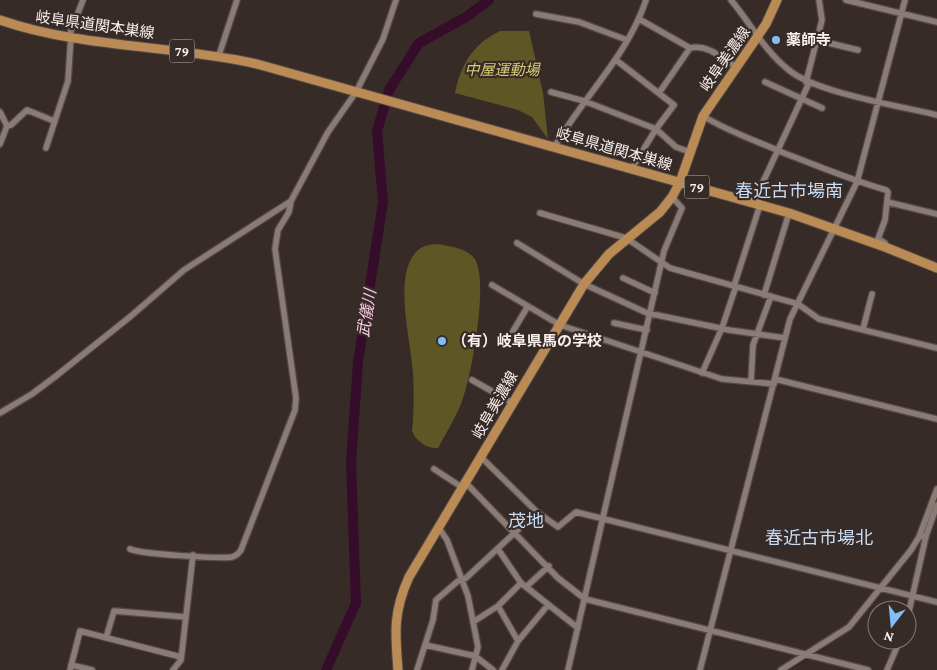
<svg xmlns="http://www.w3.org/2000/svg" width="937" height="670" font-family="'Crimson Pro','Noto Sans JP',serif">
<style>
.green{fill:#5f5625}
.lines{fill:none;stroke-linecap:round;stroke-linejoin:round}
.stream{stroke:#360c2b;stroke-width:2}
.river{stroke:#360c2b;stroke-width:10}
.minor-casing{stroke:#534945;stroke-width:8}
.primary-casing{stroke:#534945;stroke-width:11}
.minor{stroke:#8a7b76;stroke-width:5.5}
.primary{stroke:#ba8b54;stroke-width:9}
.poi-dot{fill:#81bdfa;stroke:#372b27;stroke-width:2}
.labels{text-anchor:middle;stroke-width:4.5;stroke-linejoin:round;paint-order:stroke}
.shield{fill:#372b27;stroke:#bfb5b2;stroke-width:1}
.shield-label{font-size:14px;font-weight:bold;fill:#f9f0ee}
.street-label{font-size:15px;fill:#f9f0ee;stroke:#372b27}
.poi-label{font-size:15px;font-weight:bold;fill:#f9f0ee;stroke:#372b27;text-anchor:start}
.park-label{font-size:15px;font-style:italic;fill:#d9ca74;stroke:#372b27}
.water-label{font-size:16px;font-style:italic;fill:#f9cbe8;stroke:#372b27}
.quarter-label{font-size:18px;fill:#c7ddf5;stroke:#372b27}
</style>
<rect width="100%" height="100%" fill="#372b27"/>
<!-- green -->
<path class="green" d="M500 31H529L543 93 548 139 532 117 518 110 455 93C461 64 473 44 500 31Z
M439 244C451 247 466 248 474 258 490 277 471 380 461 404 455 419 446 433 438 448 427 449 416 441 412 431 414 412 414 393 413 373 411 343 396 287 411 259 418 247 426 244 439 244Z"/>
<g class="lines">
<!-- stream -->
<path class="stream" d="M916 547 921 539
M815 653 848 631 882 590
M787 670 809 657"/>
<!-- river -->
<path class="river" d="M326 670 356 603 351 462 358 362 383 202 377 131 389 90 419 43 466 17 489 0"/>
<defs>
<path id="minor" d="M731 0C751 24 765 52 790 71 818 93 900 106 937 115
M846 0 937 22
M536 14 579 22 627 40
M639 19 690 48C707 44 721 57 736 67
M69 36 83 0
M816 40 858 50
M219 55 237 0
M616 60 674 105 656 129 676 147 690 152
M765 82 822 108
M806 82 822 20 819 0
M551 92 584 101 656 129 632 168
M659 93 690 48
M0 112 7 126 0 144
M703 116C729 132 757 141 784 153 818 166 851 180 886 190L888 192 887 202 937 214
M7 126 11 125 27 110 54 121
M555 146C584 96 628 55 646 0
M46 148 68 81 71 36
M758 204 763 182 809 83
M540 213 626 238 670 268 798 304 819 319 937 348
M517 243 584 284 647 313 729 330 785 338
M885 247V243L878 239 885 220 887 202
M623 278 655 293
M492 285 560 325 722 379 774 384
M734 286 760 205
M764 295 789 213
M614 323 647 330
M863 329 872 294
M506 343 528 306
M702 373 722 328 736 286
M775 379 937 419
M472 380 511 402
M751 382 753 345 771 296
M0 413 32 394 56 376 131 316 184 270 291 201 328 132 356 92 383 39 396 0
M481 457 537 512 558 527 576 512 937 602
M434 469 463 488
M466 483 558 578 585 599 868 670
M439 528 447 540 468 596 478 647 472 670
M919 537 937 489
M130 549C139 554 220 559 232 557 236 556 239 553 241 550L295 410 296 398 275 249 278 230 289 212 291 201
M498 549 521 583 578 628
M527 586 549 566
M498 606 518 641
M907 620 926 536 937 505
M473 622 498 606 521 583
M106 638 114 611 186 617
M425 645 475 656 493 670
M71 665 92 670
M70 670 80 631 181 657
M173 670 181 660 193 555
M417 670 433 620 436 600 458 581 466 578 537 512
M502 670 518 641 548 605
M568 670 664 251 682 208 672 197
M700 670 790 319 857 182 905 0
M781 670 849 627 911 550 919 537 926 536
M887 670 900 640"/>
<path id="primary" d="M0 20C80 48 174 45 257 64L789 213 885 247 937 268
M398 670C395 633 393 612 409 577L584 284 609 254 660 212 672 197 680 182 703 116 766 24 777 0"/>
</defs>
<!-- minor casing -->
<use href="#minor" class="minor-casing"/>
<!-- primary casing -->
<use href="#primary" class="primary-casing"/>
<!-- minor -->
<use href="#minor" class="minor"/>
<!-- primary -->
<use href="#primary" class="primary"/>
</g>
<!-- markers -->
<g class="poi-dot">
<circle cx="776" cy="40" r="5"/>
<circle cx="442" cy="341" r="5"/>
</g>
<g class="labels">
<!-- shield labels -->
<g class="shield">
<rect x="169.5" y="39.5" width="25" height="23" rx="4"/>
<rect x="684.5" y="175.5" width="25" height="23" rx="4"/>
</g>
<g class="shield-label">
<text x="182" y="56">79</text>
<text x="697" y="192">79</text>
</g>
<!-- street labels -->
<g class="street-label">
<text transform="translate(95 25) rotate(8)" y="5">岐阜県道関本巣線</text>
<text transform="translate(725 59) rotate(-55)" y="5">岐阜美濃線</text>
<text transform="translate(614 149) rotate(16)" y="5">岐阜県道関本巣線</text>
<text transform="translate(495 405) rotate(-60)" y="5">岐阜美濃線</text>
</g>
<!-- poi labels -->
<g class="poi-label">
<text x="786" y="45">薬師寺</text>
<text x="452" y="346">（有）岐阜県馬の学校</text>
</g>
<!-- park labels -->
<g class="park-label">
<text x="502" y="75">中屋運動場</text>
</g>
<!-- water labels -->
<g class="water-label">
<text transform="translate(366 313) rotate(-81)" y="6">武儀川</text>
</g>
<!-- quarter labels -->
<g class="quarter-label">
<text x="789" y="197">春近古市場南</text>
<text x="526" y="527">茂地</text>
<text x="819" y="544">春近古市場北</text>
</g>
</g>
<!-- north arrow -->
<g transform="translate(892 625) rotate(196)"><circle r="24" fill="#372b27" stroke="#857a77"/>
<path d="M0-4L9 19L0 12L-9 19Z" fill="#81bdfa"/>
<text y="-8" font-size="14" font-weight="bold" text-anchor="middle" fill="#f9f0ee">N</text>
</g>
</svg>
